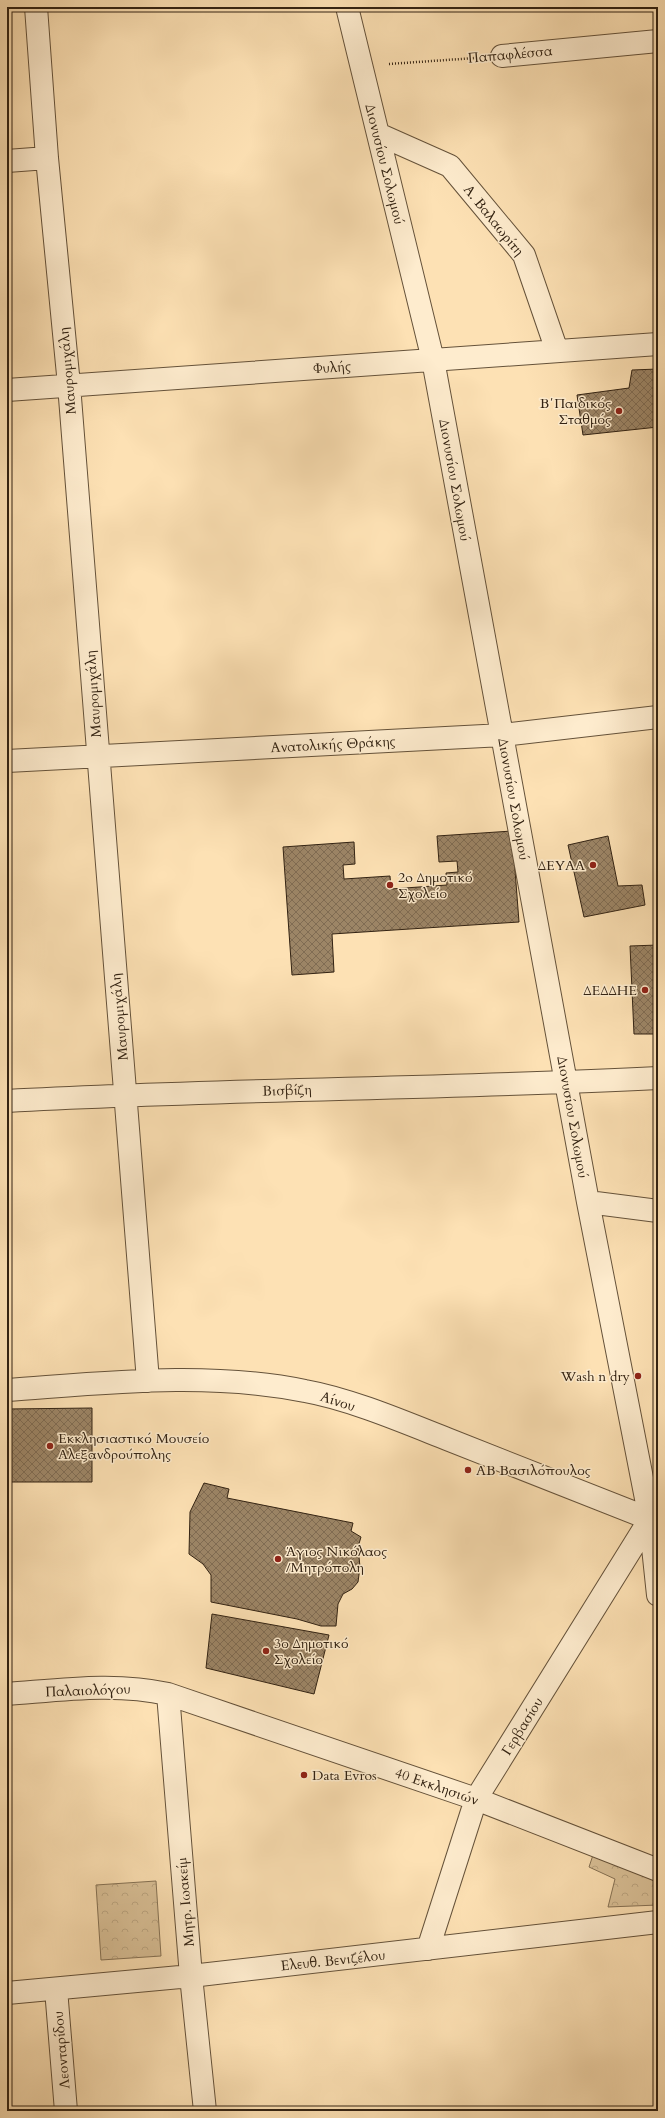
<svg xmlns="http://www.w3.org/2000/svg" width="665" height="2118" font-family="Cardo,serif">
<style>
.park{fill:url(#park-crowns);stroke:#867255}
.building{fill:url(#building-cross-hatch);stroke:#322212}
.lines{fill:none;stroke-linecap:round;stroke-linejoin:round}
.minor-casing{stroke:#65523a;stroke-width:24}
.path{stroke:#322212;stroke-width:2.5;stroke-dasharray:1 2;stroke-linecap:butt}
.minor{stroke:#feecce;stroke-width:22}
.poi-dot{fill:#8f2418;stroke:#feecce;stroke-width:1.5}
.labels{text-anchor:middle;stroke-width:3;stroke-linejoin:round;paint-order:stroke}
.street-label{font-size:14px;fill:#322212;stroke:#feecce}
.poi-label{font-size:14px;fill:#322212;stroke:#feecce;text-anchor:start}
</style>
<defs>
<pattern id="park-crowns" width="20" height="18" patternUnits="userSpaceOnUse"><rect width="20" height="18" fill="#dac198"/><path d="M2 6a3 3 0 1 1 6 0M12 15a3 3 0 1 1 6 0" fill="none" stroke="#bca682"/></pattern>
<pattern id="building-cross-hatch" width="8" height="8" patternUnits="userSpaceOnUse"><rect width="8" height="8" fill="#9c8566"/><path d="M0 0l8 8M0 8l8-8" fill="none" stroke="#806c53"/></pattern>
</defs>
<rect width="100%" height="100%" fill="#fde1b4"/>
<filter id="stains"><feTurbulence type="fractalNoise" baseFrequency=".005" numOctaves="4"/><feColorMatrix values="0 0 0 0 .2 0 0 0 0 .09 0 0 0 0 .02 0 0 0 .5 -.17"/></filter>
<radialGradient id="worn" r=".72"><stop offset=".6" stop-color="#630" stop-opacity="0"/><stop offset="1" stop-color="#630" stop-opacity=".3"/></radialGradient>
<!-- park -->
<path class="park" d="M593 1855 658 1879V1905L608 1907 615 1879 589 1867Z
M156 1881 161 1956 101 1960 96 1885Z"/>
<!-- building -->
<path class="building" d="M658 369V427L583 435 577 395 629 388 632 370Z
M512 831 519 922 332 934 334 972 292 975 283 847 354 842 355 864 343 865 344 879 390 876 391 889 447 885 446 873 458 872 457 861 439 862 437 836Z
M608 836 618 886 642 885 645 905 584 917 568 845Z
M658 945V1034H634L630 946Z
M92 1408V1482H7V1409Z
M204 1483 229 1489 227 1498 353 1523 351 1531 361 1537 358 1547 360 1567 358 1582 352 1589 343 1594 338 1604 336 1626H321L297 1619 211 1602V1575L203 1564 189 1554 190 1512Z
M212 1614 329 1635 314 1694 206 1668Z"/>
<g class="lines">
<defs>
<path id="minor" d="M36 7 47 158 69 385 148 1381
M347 7 433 360 588 1202 650 1519 658 1595
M502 56 658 41
M378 134 450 166 524 255 557 351
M7 161 47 158
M7 390 658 344
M7 761 503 735 658 717
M7 1101C224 1089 441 1089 658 1078
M588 1202 658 1211
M7 1390C106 1383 206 1371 305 1391 350 1399 404 1422 447 1439 515 1466 583 1492 650 1519L658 1520
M7 1694C61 1690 115 1682 168 1694L476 1799 658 1870
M168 1694 191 1976 205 2111
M428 1949 476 1799 650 1519
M56 1989 66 2111
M7 1993 191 1976 658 1922"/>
</defs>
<!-- minor casing -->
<use href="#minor" class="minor-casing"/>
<!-- path -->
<path class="path" d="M389 64 475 58"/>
<!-- minor -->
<use href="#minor" class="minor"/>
</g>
<!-- markers -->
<g class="poi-dot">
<circle cx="619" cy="411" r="4"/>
<circle cx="593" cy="865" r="4"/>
<circle cx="390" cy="885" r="4"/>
<circle cx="645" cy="990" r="4"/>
<circle cx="638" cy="1376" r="4"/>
<circle cx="50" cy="1446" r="4"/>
<circle cx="468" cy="1470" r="4"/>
<circle cx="278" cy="1559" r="4"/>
<circle cx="266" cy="1651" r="4"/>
<circle cx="304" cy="1775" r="4"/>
</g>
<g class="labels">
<!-- street labels -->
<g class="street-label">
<text transform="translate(510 54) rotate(-5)" y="5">Παπαφλέσσα</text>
<text transform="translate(385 164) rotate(76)" y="5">Διονυσίου Σολωμού</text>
<text transform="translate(494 220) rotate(51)" y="5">Α. Βαλαωρίτη</text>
<text transform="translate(332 367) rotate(-4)" y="5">Φυλής</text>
<text transform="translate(67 371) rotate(-95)" y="5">Μαυρομιχάλη</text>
<text transform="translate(455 480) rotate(80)" y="5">Διονυσίου Σολωμού</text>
<text transform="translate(93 694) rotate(-94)" y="5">Μαυρομιχάλη</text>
<text transform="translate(333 744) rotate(-3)" y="5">Ανατολικής Θράκης</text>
<text transform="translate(514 799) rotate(80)" y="5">Διονυσίου Σολωμού</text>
<text transform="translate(119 1017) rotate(-95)" y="5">Μαυρομιχάλη</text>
<text transform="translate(287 1090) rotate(-2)" y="5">Βισβίζη</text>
<text transform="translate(573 1117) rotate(80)" y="5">Διονυσίου Σολωμού</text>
<text transform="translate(338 1401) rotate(18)" y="5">Αίνου</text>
<text transform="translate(88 1690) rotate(-2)" y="5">Παλαιολόγου</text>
<text transform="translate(522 1726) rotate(-58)" y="5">Γερβασίου</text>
<text transform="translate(437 1786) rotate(19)" y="5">40 Εκκλησιών</text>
<text transform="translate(185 1902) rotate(-95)" y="5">Μητρ. Ιωακείμ</text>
<text transform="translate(333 1960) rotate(-6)" y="5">Ελευθ. Βενιζέλου</text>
<text transform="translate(61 2050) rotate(-95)" y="5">Λεονταρίδου</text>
</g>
<!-- poi labels -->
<g class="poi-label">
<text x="611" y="408" text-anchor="end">Β΄Παιδικός<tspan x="611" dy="16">Σταθμός</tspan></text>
<text x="585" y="870" text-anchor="end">ΔΕΥΑΑ</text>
<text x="398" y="882">2o Δημοτικό<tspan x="398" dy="16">Σχολείο</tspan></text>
<text x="637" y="995" text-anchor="end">ΔΕΔΔΗΕ</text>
<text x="630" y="1381" text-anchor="end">Wash n dry</text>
<text x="58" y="1443">Εκκλησιαστικό Μουσείο<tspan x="58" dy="16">Αλεξανδρούπολης</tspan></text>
<text x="476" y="1475">ΑΒ Βασιλόπουλος</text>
<text x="286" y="1556">Άγιος Νικόλαος<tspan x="286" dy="16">/Μητρόπολη</tspan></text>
<text x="274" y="1648">3ο Δημοτικό<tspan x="274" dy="16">Σχολείο</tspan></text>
<text x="312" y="1780">Data Evros</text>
</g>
</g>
<!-- margin -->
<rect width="665" height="2118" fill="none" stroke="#fde1b4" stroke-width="24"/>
<rect x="8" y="8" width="649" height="2102" fill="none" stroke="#322212" stroke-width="2"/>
<rect x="12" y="12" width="641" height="2094" fill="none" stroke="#322212"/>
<rect width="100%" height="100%" filter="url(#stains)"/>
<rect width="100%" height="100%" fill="url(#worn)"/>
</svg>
